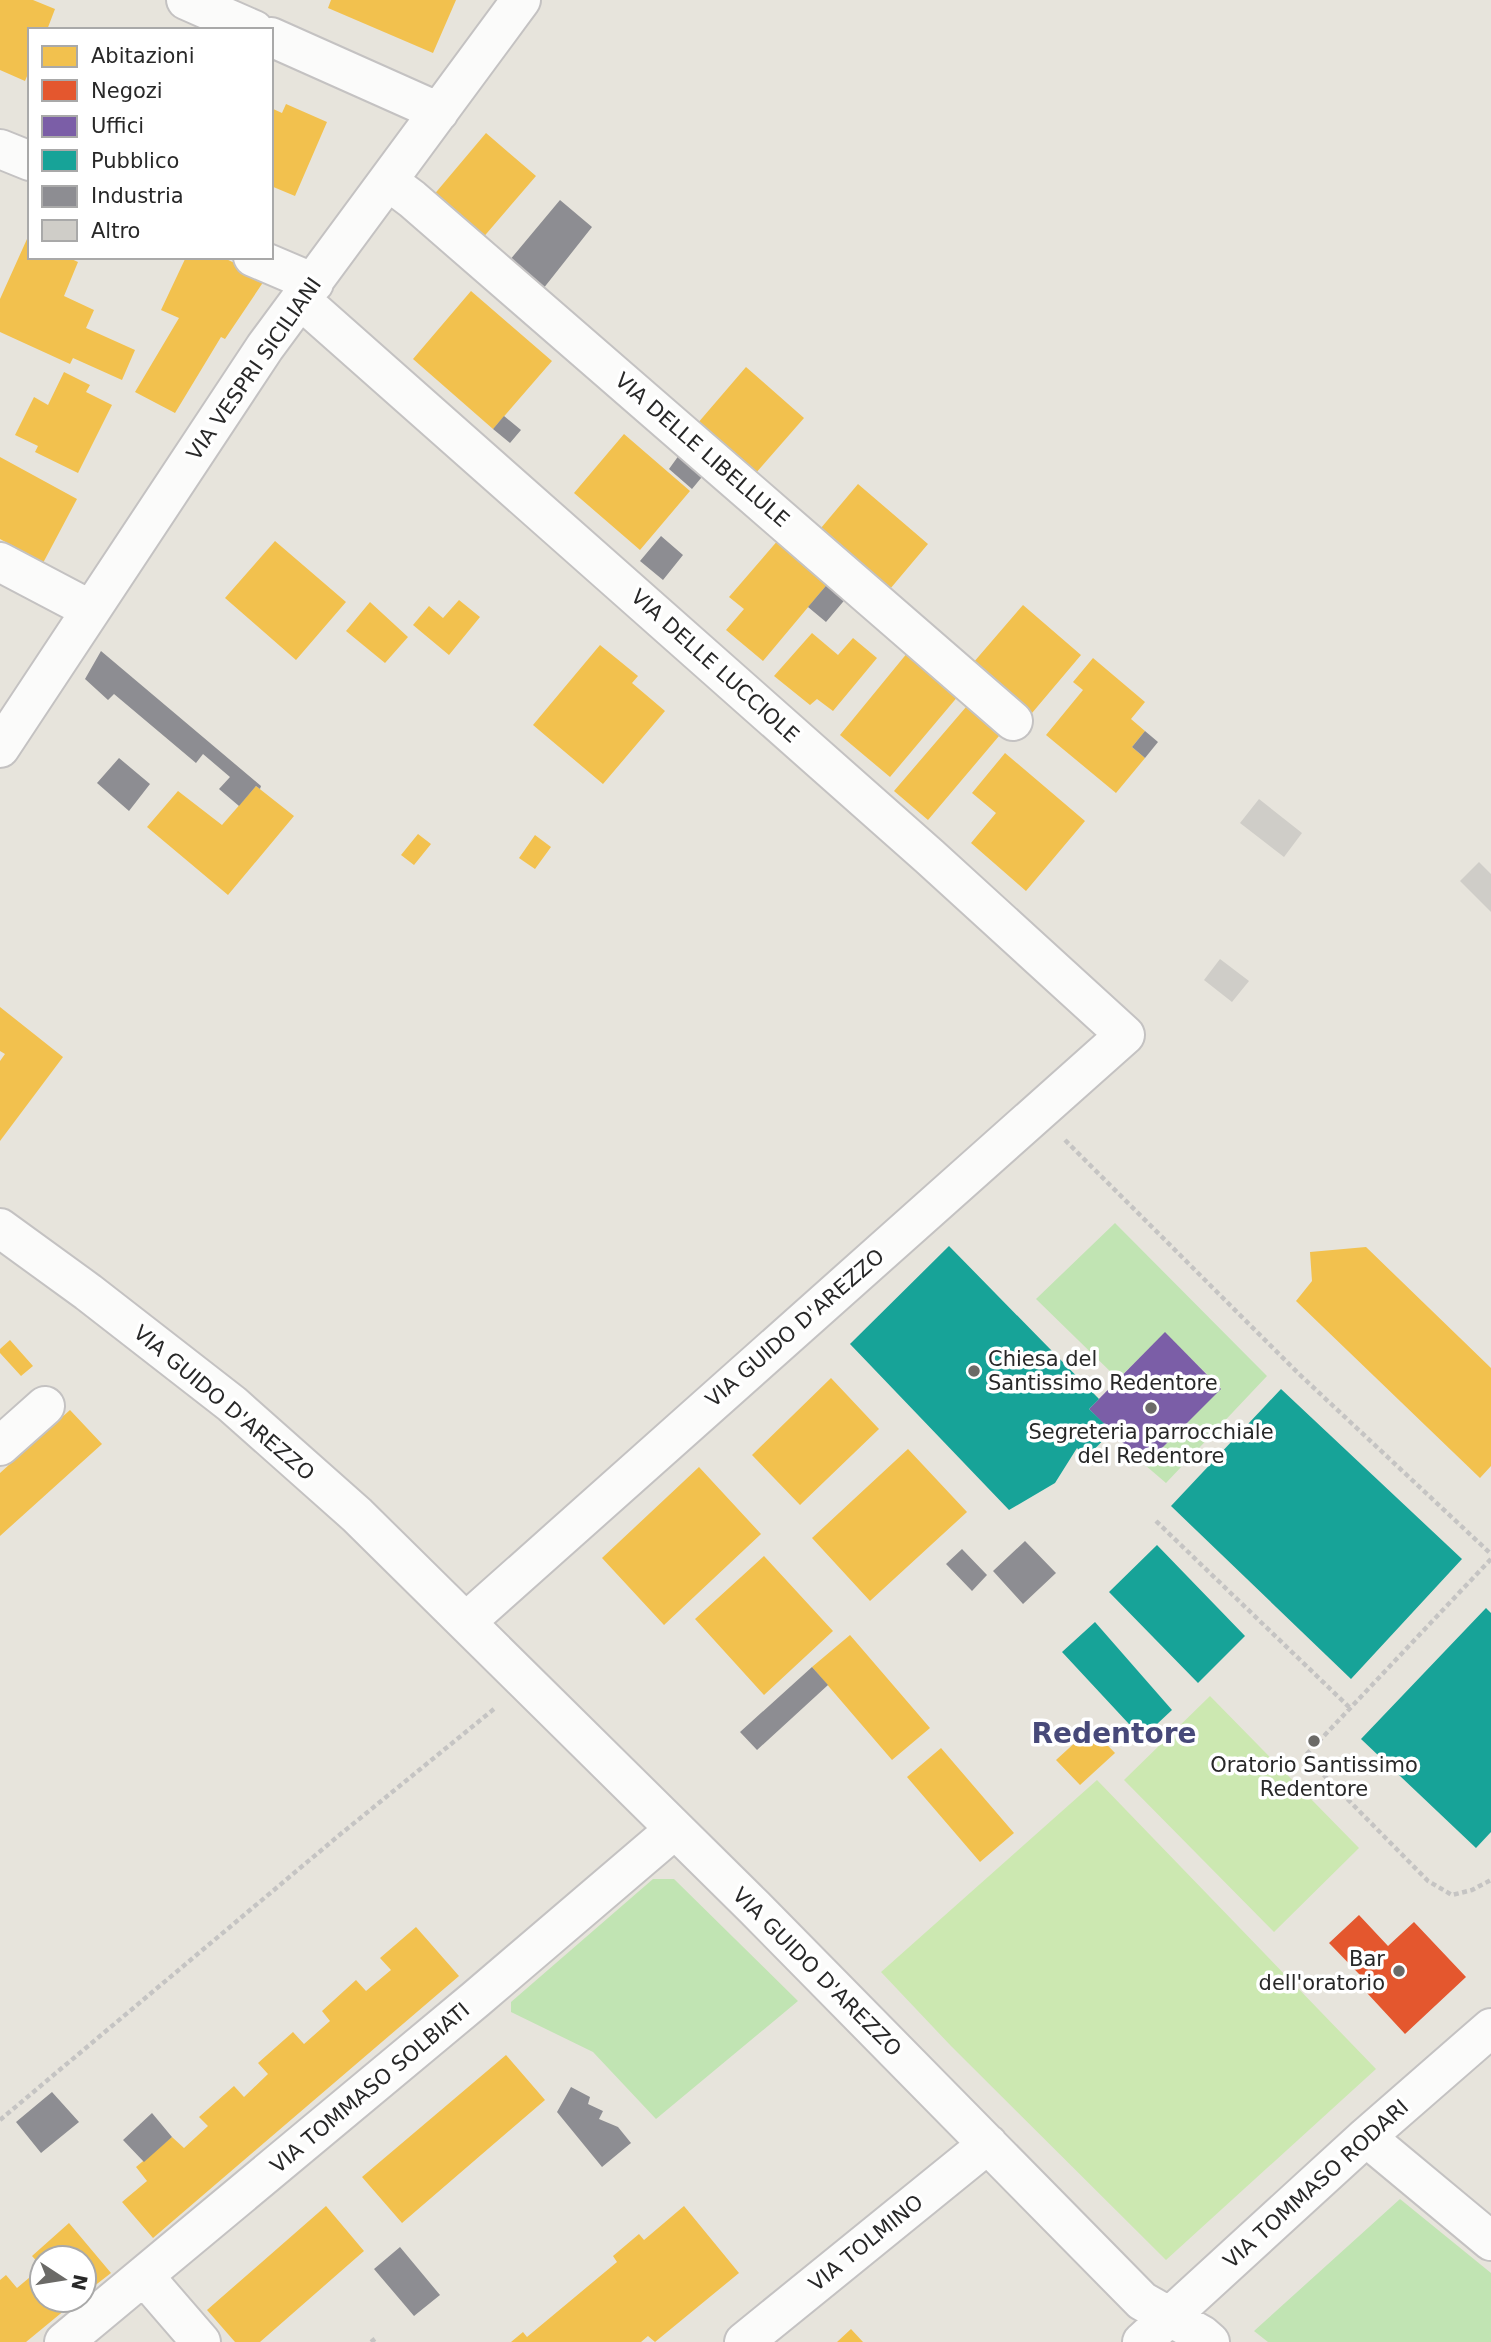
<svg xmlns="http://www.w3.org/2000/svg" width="1491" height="2342" font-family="'DejaVu Sans',sans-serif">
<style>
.park{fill:#c1e4b3}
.pitch{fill:#cce8b1}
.homes{fill:#f2c14e}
.shops{fill:#e4572e}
.offices{fill:#7b5ea7}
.public{fill:#17a398}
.industry{fill:#8d8d92}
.building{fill:#cfcdc8}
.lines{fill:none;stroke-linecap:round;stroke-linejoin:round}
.minor-casing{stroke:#c4c2c2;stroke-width:42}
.path{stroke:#c5c4c3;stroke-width:4.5;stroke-dasharray:5 3.5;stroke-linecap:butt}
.minor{stroke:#fbfbfa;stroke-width:38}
.poi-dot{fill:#6b6a67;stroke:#fff;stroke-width:2.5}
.labels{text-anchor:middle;stroke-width:7;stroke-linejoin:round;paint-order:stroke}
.street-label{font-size:21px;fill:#282828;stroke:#fff}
.poi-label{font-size:21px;fill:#282828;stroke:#fff}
.district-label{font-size:28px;font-weight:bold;fill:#474979;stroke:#fff}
</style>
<rect width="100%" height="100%" fill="#e7e4dc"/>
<!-- park -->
<path class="park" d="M1115 1223 1267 1376 1166 1483 1145 1465 1221 1388 1165 1333 1118 1379 1036 1299Z
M653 1879H674L798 2001 656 2119 593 2052 511 2012V2002Z
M1400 2199 1491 2273V2342H1268L1254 2331Z"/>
<!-- pitch -->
<path class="pitch" d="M1210 1696 1359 1848 1274 1932 1124 1780Z
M1097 1780 1376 2069 1166 2260 951 2046 881 1972Z"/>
<!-- homes -->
<path class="homes" d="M0 0H33L55 9 47 30H30V69L25 81 0 70Z
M331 0H456L433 53 328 8Z
M286 104 327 122 295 196 271 186V108L282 113Z
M486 133 536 176 481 240 432 197Z
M27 239 30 241V257H67L78 262 64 296 94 310 86 328 135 350 122 380 73 358 70 364 0 332V299Z
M186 257H222L266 278 225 339 221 337 175 413 135 392 179 318 161 310Z
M471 291 552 361 493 429 413 359Z
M746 367 804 418 755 474 697 424Z
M64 372 90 385 86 392 112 405 78 473 35 452 38 446 15 435 34 397 48 405Z
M624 434 690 491 640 550 574 493Z
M0 457 77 499 43 563 0 539Z
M858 484 928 544 890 589 821 528Z
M779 539 830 581 763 661 726 630 744 609 729 597Z
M275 541 346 602 296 660 225 598Z
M459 600 480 617 449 655 413 625 429 606 443 618Z
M370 602 408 637 385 663 346 631Z
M1023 605 1081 655 1032 713 973 663Z
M812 633 838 655 853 638 877 658 833 711 817 699 810 705 774 676Z
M600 645 638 676 632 683 665 711 603 784 533 725Z
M908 652 959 695 890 777 840 735Z
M1093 658 1145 702 1131 719 1145 731 1132 747 1145 758 1116 793 1046 735 1083 690 1073 682Z
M966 707 999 736 928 820 894 791Z
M1005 753 1085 821 1026 891 971 843 996 813 972 793Z
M256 786 294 816 228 895 147 827 178 791 222 825Z
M418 834 431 844 414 865 401 855Z
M535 835 551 847 535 869 519 858Z
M0 1007 63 1057 0 1141V1061L5 1054 0 1051Z
M1366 1247 1491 1368V1466L1480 1478 1296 1301 1312 1281 1310 1252Z
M10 1340 33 1366 21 1376 0 1353V1349Z
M831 1378 879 1429 800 1505 752 1455Z
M70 1410 102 1444 0 1536V1473Z
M908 1449 967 1512 870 1601 812 1538Z
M699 1467 761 1534 664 1625 602 1558Z
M764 1556 833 1631 764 1695 695 1619Z
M850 1635 930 1728 892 1760 812 1667Z
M1091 1728 1115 1753 1080 1785 1056 1760Z
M941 1748 1014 1833 980 1862 907 1777Z
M416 1927 459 1976 153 2238 122 2202 147 2181 136 2167 172 2137 184 2148 208 2126 199 2117 234 2086 244 2097 268 2074 258 2063 293 2032 304 2044 330 2021 322 2011 356 1980 366 1991 391 1970 380 1958Z
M506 2055 545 2100 402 2223 362 2177Z
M326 2206 364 2251 260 2342H235L207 2310Z
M684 2206 739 2273 655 2342 648 2336 641 2342H511L523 2332 527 2337 617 2262 613 2256 639 2234 644 2240Z
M69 2223 111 2273 84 2294V2258H42V2300H77L26 2342H0V2280L6 2275 17 2288 42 2267 32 2256Z
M851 2329 863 2342H837Z"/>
<!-- shops -->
<path class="shops" d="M1359 1915 1388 1946 1414 1922 1466 1977 1405 2034 1355 1980 1360 1975 1329 1943Z"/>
<!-- offices -->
<path class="offices" d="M1165 1332 1221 1389 1145 1465 1089 1409Z"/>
<!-- public -->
<path class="public" d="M949 1246 1099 1399 1089 1409 1112 1431 1086 1458 1077 1448 1055 1483 1009 1510 850 1344Z
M1281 1389 1462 1559 1351 1679 1171 1506Z
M1157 1545 1245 1636 1198 1683 1109 1592Z
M1486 1608 1491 1613V1832L1476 1848 1361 1739Z
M1095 1622 1172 1710 1142 1738 1062 1652Z"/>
<!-- industry -->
<path class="industry" d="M560 200 592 227 543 289 509 261Z
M504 416 521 430 510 443 493 429Z
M682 451 706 472 692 489 669 469Z
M661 536 683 555 663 580 640 561Z
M830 581 848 596 826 622 808 607Z
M101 651 261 786 260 789 256 786 239 806 219 789 230 777 203 754 196 763 114 694 108 700 85 679Z
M1145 731 1158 742 1145 758 1132 747Z
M119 758 150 784 129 811 97 783Z
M1025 1541 1056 1573 1023 1604 993 1571Z
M962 1549 987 1575 972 1591 946 1564Z
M812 1667 828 1685 757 1750 740 1732Z
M571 2087 590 2097 588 2104 603 2111 599 2119 618 2127 631 2143 602 2167 557 2112Z
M52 2092 79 2122 41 2153 16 2122Z
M152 2113 172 2137 144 2162 123 2140Z
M400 2247 440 2295 414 2316 374 2269Z"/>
<!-- building -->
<path class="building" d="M1259 799 1302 833 1284 857 1240 823Z
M1479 862 1491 874V912L1460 881Z
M1220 959 1249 981 1232 1002 1204 980Z"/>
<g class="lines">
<defs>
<path id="minor" d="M186 0 254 30
M271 37 439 112
M0 149 30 161
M388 181 412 199 1013 721
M253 257 314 283
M301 300 930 857 1125 1035 466 1622
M0 562 91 610
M0 748 265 347 521 0
M0 1228 88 1292 232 1404 357 1515 754 1907 1142 2301 1202 2335 1210 2342
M0 1446 45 1406
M1366 2137 1491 2241
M144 2276 201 2342
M64 2342 476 1999 674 1830
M744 2342 988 2144
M1142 2342 1366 2137 1491 2028"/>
</defs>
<!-- minor casing -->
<use href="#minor" class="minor-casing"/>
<!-- path -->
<path class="path" d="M1065 1140 1298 1373 1491 1554
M1156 1521 1350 1708
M1491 1559 1305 1756 1428 1881 1452 1895 1472 1890 1491 1880
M0 2120 337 1837 494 1709
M371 2342 376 2338"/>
<!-- minor -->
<use href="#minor" class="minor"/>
</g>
<!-- markers -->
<g class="poi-dot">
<circle cx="974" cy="1371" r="7"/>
<circle cx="1151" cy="1408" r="7"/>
<circle cx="1314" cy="1741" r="7"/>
<circle cx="1399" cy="1971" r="7"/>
</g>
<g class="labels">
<!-- street labels -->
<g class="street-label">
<text transform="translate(254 369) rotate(-55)" y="7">VIA VESPRI SICILIANI</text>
<text transform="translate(702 450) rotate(41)" y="7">VIA DELLE LIBELLULE</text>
<text transform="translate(715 666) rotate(42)" y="7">VIA DELLE LUCCIOLE</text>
<text transform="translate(795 1328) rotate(-41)" y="7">VIA GUIDO D'AREZZO</text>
<text transform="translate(224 1403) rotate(40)" y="7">VIA GUIDO D'AREZZO</text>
<text transform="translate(817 1972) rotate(45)" y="7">VIA GUIDO D'AREZZO</text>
<text transform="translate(370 2088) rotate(-40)" y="7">VIA TOMMASO SOLBIATI</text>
<text transform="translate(1316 2184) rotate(-42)" y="7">VIA TOMMASO RODARI</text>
<text transform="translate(866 2243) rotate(-39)" y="7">VIA TOLMINO</text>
</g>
<!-- poi labels -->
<g class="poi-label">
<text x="988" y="1366" text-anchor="start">Chiesa del<tspan x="988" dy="24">Santissimo Redentore</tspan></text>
<text x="1151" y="1439">Segreteria parrocchiale<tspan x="1151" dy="24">del Redentore</tspan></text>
<text x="1314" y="1772">Oratorio Santissimo<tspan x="1314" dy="24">Redentore</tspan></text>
<text x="1385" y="1966" text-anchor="end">Bar<tspan x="1385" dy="24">dell'oratorio</tspan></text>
</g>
<!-- district labels -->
<g class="district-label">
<text x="1114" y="1743">Redentore</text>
</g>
</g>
<!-- legend -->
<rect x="28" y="28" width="245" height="231" fill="#ffffff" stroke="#a9a9a9" stroke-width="2"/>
<rect x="42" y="46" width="35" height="21" fill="#f2c14e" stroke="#a9a9a9" stroke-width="2"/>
<text x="91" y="63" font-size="21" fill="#282828">Abitazioni</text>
<rect x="42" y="80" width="35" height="21" fill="#e4572e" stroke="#a9a9a9" stroke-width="2"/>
<text x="91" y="98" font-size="21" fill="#282828">Negozi</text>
<rect x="42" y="116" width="35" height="21" fill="#7b5ea7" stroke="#a9a9a9" stroke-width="2"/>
<text x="91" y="133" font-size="21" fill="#282828">Uffici</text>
<rect x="42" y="150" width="35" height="21" fill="#17a398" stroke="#a9a9a9" stroke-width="2"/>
<text x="91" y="168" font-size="21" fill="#282828">Pubblico</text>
<rect x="42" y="186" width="35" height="21" fill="#8d8d92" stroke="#a9a9a9" stroke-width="2"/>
<text x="91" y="203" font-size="21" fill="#282828">Industria</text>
<rect x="42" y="220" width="35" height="21" fill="#cfcdc8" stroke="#a9a9a9" stroke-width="2"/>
<text x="91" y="238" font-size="21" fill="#282828">Altro</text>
<!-- north arrow -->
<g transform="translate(63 2279) rotate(102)"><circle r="33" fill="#ffffff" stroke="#a9a9a9" stroke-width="2"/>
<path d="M0-5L12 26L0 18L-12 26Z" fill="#6b6a67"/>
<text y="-10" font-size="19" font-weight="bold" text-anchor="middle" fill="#282828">N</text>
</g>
</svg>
